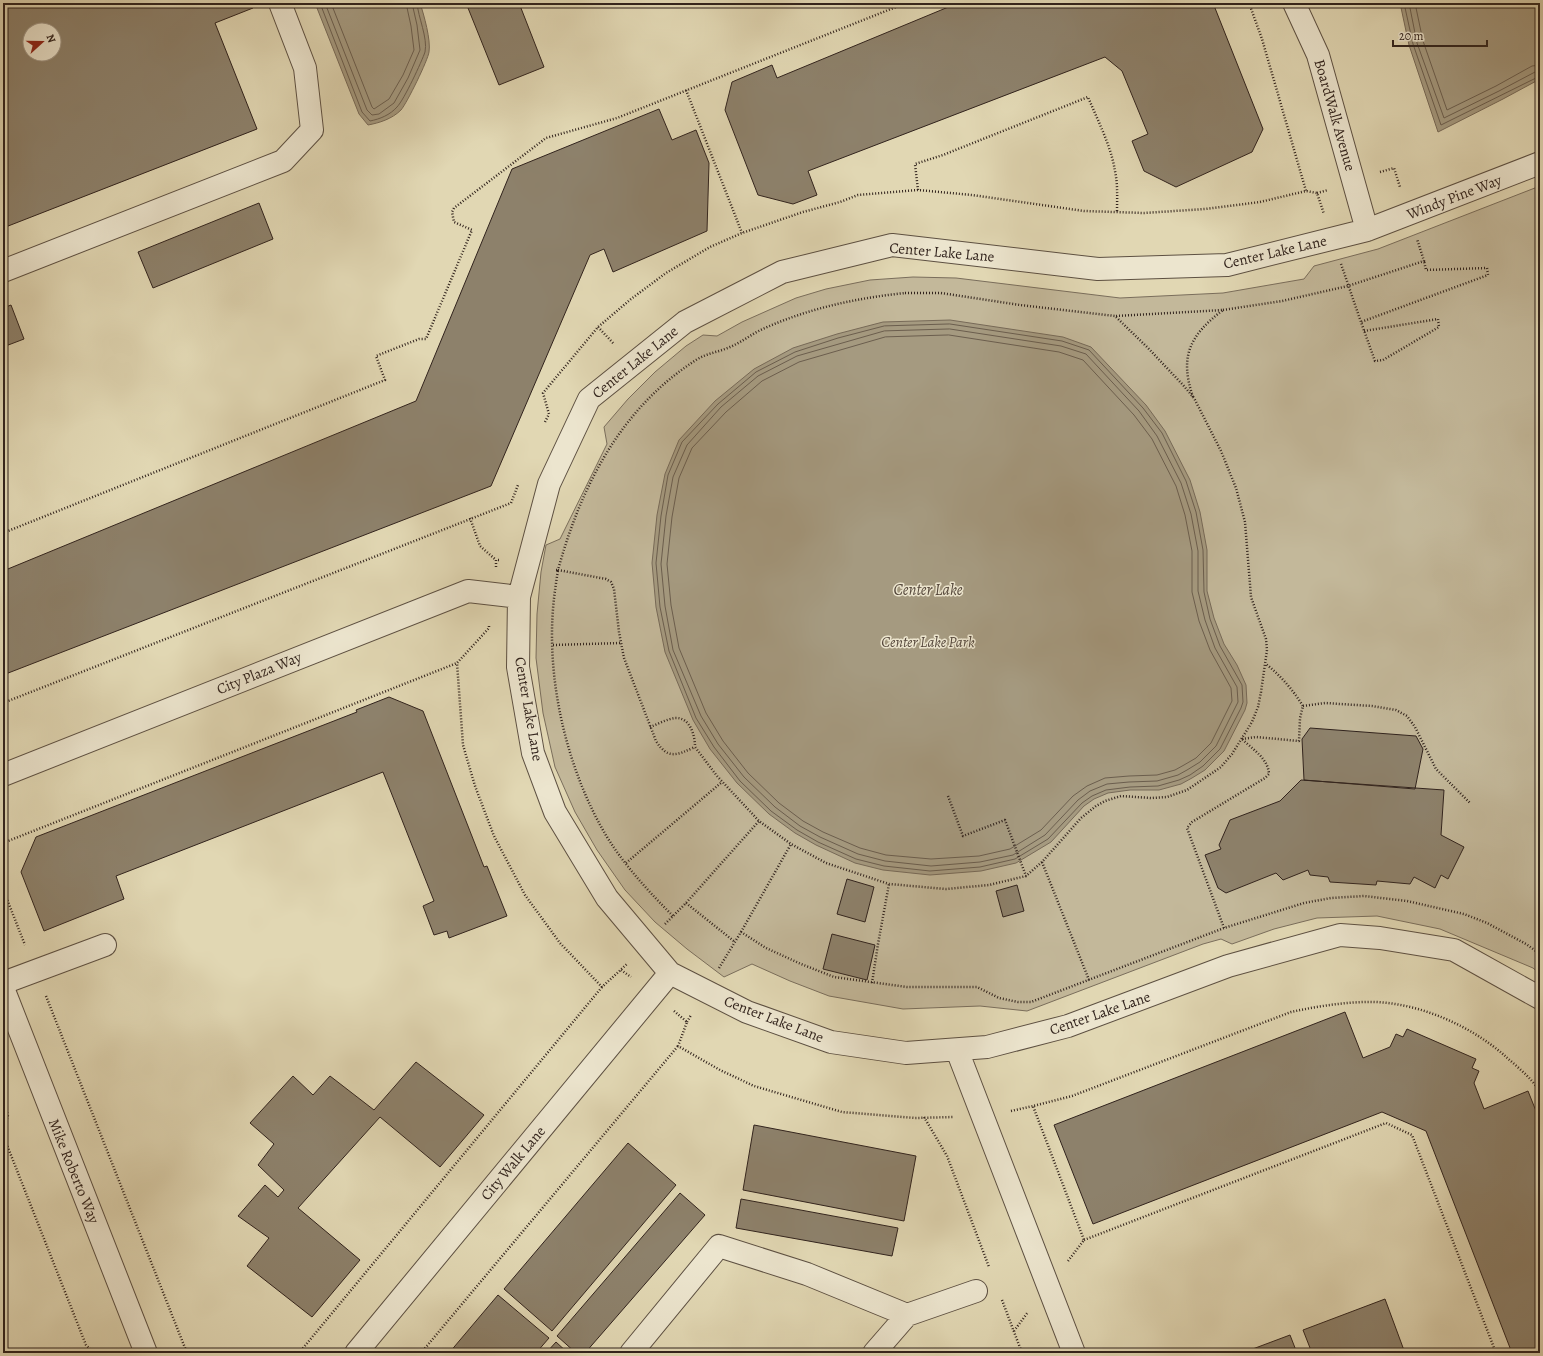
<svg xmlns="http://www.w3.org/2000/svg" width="1543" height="1356" font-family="Alegreya,serif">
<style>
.green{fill:#c3b89a;stroke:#7a6e5c}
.water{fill:#a59a80;stroke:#776a58}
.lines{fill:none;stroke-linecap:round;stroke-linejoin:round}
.shore{stroke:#6b5e4e;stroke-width:1}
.building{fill:#8d816b;stroke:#31231d;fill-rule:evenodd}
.minor-casing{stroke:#5d5042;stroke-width:24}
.path{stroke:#31231d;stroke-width:2.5;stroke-dasharray:1 2;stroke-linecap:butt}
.minor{stroke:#ece5ce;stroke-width:22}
.labels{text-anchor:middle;stroke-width:3;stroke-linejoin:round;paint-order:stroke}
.street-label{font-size:15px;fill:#31231d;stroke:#ece5ce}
.park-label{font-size:15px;font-style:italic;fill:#56483c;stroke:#ece5ce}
.water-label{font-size:16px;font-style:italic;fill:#54473b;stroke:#ece5ce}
</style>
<rect width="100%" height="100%" fill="#e1d7b3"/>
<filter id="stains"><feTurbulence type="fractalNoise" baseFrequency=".005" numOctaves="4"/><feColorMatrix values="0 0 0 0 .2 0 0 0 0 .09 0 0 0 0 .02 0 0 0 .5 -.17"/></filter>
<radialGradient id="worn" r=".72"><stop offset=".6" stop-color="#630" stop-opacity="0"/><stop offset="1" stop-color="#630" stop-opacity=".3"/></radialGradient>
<!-- green -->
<path class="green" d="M1540 186V974L1533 968 1440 929 1377 916 1317 918 1274 929 1232 944 1221 939 1203 944 1027 1011 980 1006 903 1009 829 996 790 981 752 964 724 977 687 949 655 922 625 890 597 850 575 812 555 767 543 713 536 658 537 614 541 572 546 545 560 539 607 444 604 427 628 399 655 372 686 346 703 335 717 336 742 322 796 298 826 289 870 280 913 277 956 278 1120 298 1223 293 1304 279 1314 266 1378 249Z"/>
<!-- water -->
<path class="water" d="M315 3H420C424 15 431 40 429 52 428 60 407 103 401 110 392 119 379 123 368 125L359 114Z
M1400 3H1540V79L1503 99 1438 132 1409 45Z
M950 320 1063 337 1091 347 1146 405 1165 431 1190 480 1200 512 1207 550V591L1214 618 1224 644 1237 665 1246 685 1247 703 1245 710 1224 751 1205 770 1192 778 1181 784 1159 790H1130L1108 793 1094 799 1084 806 1051 842 1016 863 981 871 930 875 883 870 855 863 816 845 795 833 769 814 737 783 710 749 693 720 665 652 656 607 652 563 657 515 665 474 679 440 715 401 754 369 793 348 837 334 883 322Z"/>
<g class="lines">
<!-- shore -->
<path class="shore" d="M320 3 362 112 370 121C380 119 390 115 397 107 404 100 422 61 425 52 428 38 418 17 417 3
M325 3 367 110 372 115 379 114 394 103 408 78 420 50 417 25 412 3
M331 3 372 107 374 109 389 99 403 75 414 50 411 26 406 3
M1404 3 1413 44 1441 125 1540 76
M1409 3 1417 43 1444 118 1499 91 1535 72 1540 71
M1415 3 1423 41 1447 110 1496 86 1532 66 1540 65
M950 324 1062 341 1089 350 1143 408 1162 433 1186 481 1196 512 1203 550 1204 592 1210 619 1220 646 1242 685 1243 702 1241 708 1220 749 1203 766 1190 775 1179 780 1158 786 1130 787 1106 790 1092 796 1082 803 1048 839 1015 859 980 867 930 871 884 866 856 859 818 842 797 830 771 811 740 781 714 747 696 718 669 651 660 607 656 563 661 516 668 475 682 442 718 404 756 372 795 352 838 338 884 326Z
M950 329 1061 346 1086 354 1139 411 1157 436 1181 483 1191 514 1198 551V591L1205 620 1215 648 1237 687 1238 702 1216 746 1200 762 1187 770 1178 775 1157 781 1129 782 1107 784 1090 791 1078 800 1045 835 1013 855 980 862 931 866 885 861 858 854 820 837 800 826 775 807 744 777 718 744 701 716 673 650 665 606 661 564 666 516 673 477 687 445 721 407 758 376 797 356 884 331Z
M949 335 1059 352 1083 360 1134 415 1152 439 1176 486 1185 515 1192 551V592L1199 621 1210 650 1231 688 1232 701 1211 743 1196 758 1184 765 1175 770 1157 775 1129 776 1105 778 1087 786 1073 796 1041 830 1010 849 979 856 931 859 886 855 860 848 823 832 803 821 779 803 748 773 723 741 706 713 679 648 671 605 667 564 672 517 679 478 692 448 726 412 762 381 799 362 885 337Z"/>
</g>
<!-- building -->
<path class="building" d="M3 3H251L253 8 215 23 257 129 3 228ZM30 30H54V54H30Z
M466 3H519L544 67 499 85Z
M958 3H1213L1263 129 1252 152 1176 187 1144 171 1132 141 1148 134 1122 71 1105 57 808 171 817 195 793 204 758 195 725 110 732 82 772 65 777 78Z
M659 109 672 140 696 130 709 163 707 231 613 272 604 249 590 255 491 486 3 675V571L416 401 512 169Z
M259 203 273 239 153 288 138 252Z
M11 305 24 339 3 347V308Z
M389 697 423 711 484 867 487 866 507 916 449 938 447 931 434 935 423 906 434 901 383 772 116 876 124 899 44 931 21 872 36 837 357 712 356 710Z
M1310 728 1416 736 1423 749 1415 789 1304 780 1302 739Z
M1301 780 1444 790 1441 835 1464 847 1448 879 1441 875 1435 888 1414 877 1410 884 1377 881 1376 885 1330 882 1328 877 1310 875 1308 870 1283 880 1276 873 1226 893 1218 888 1205 855 1221 849 1219 845 1230 820 1280 801Z
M847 879 874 887 865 922 837 914Z
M1017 885 1024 911 1003 917 996 891Z
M832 934 875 945 867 980 823 969Z
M1345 1012 1363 1058 1390 1047 1396 1034 1403 1037 1407 1029 1476 1059 1472 1068 1479 1071 1474 1083 1484 1109 1528 1091 1540 1121V1353H1512L1426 1131 1382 1112 1093 1224 1054 1125Z
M416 1062 484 1115 440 1167 380 1117 298 1208 360 1260 312 1317 247 1266 269 1238 238 1216 265 1185 278 1197 284 1190 258 1165 274 1144 250 1123 293 1076 313 1095 330 1076 374 1110Z
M754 1125 916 1156 904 1221 743 1190Z
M628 1143 676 1185 552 1331 504 1289Z
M680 1193 705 1215 585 1353H576L557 1336Z
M741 1199 898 1228 892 1256 736 1228Z
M498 1295 549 1338 536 1353H449Z
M1385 1299 1405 1353H1312L1303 1330Z
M1290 1335 1297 1353H1242Z
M556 1342 568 1353H546Z"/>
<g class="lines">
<defs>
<path id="minor" d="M1294 3 1318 55 1367 230
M1540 163 1367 230 1227 265 1098 269 892 245 782 272 685 322 589 399 549 484 519 597 518 667 533 753 555 812 607 898 670 973 747 1012 831 1042 906 1053 987 1047 1068 1026 1228 966 1340 935 1380 938 1454 950 1540 998
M3 271 283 161 312 130 305 68 280 3
M3 775 468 591 519 597
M3 983 105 945
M3 988 146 1353
M957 1050 1074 1353
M356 1353 670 973
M631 1353 719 1246 807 1274 907 1315 976 1291
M874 1353 907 1315"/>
</defs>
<!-- minor casing -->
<use href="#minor" class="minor-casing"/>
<!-- path -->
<path class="path" d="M1249 3 1262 39 1306 191
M686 90 742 233
M1380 172 1394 168 1400 187
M918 190 915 164 943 155 1088 97C1098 121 1111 146 1115 171 1118 185 1117 198 1117 212
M1317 193 1328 190
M1341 264 1361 322
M905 293H941L1020 305 1115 316 1148 348 1183 385 1194 398 1221 451 1236 488 1245 522 1251 597 1266 639 1267 650 1261 692 1258 707 1252 722 1232 754 1221 767 1187 790 1167 797 1151 798 1121 796 1105 801 1096 806 1081 818 1042 862 1026 876 989 885 946 889 889 884 826 863 791 844 759 821 717 776 695 747C677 755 668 760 656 741L624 658 619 632 614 589 611 582 606 579 558 570C581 486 621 408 696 360 707 353 719 352 730 347 742 342 753 333 765 328 810 308 857 298 905 293Z
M1223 310 1282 301 1348 286 1424 261 1417 239
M1116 316 1223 310C1190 335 1179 356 1193 397
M598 327 614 344
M1364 331 1438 319 1439 327 1383 360 1375 361 1361 322 1488 275 1487 268 1426 270 1424 261
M545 422 549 414 543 393 598 327 631 299 666 273 710 247 742 233 803 212 840 202 858 195 918 190 972 195 1084 211 1144 213 1205 209 1260 202 1306 191 1317 193 1324 214
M470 518 480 546 496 560
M3 533 385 380 376 356 419 339H426L472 230 454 222 452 212 454 208 546 138 617 118 906 3
M496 567V560H500
M556 570H558C556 583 554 596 553 609 547 685 568 772 607 837 625 866 649 892 673 916
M489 626V628L457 663 463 745 475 786 494 836 525 895 560 943 602 987 627 964
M553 645 621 643
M3 703 511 503 518 485
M1303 706 1325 703 1372 706 1396 710 1407 716 1415 727 1436 769 1470 803
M650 727C658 724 667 719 675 718 690 717 695 735 695 747
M1242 739 1256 737 1299 741 1300 718 1303 706C1293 690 1281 676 1266 664
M948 796 963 836 1005 820 1026 876
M3 843 457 663
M1042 862 1089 980
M626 863 722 782
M3 889 25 945
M686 903 735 942
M665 924 686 903 759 821
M1224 928 1187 828 1192 822 1265 778 1269 774C1268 758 1252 749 1242 739
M741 932 791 844
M719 968 741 932 766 948 801 964 834 977 907 987H977L999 998 1018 1002H1031L1224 928 1304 903 1331 898 1364 896 1407 901 1464 914 1487 923 1526 944 1540 954
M621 970 631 977
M872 983 878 944 889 884
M46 996 187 1353
M674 1011 687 1022 678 1046 720 1070 754 1086 842 1112 915 1118 954 1117
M687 1022 691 1015
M3 1101 8 1115 3 1133
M1011 1111 1033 1106
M924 1117 947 1156 989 1267
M3 1135 86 1345 94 1353
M1084 1240 1386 1123 1412 1135 1496 1353
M1068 1261 1084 1240 1033 1106 1072 1096 1291 1012C1314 1007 1338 1003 1363 1002 1412 1000 1467 1023 1504 1055 1516 1066 1532 1078 1540 1092
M1002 1300 1022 1353
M1014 1331 1028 1312
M299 1353 602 987
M421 1353 678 1046"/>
<!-- minor -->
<use href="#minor" class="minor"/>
</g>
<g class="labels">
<!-- street labels -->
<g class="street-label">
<text transform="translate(1335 115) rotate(74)" y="5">BoardWalk Avenue</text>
<text transform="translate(1454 197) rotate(-21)" y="5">Windy Pine Way</text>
<text transform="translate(942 252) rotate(5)" y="5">Center Lake Lane</text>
<text transform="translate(1275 252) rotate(-13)" y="5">Center Lake Lane</text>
<text transform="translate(635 362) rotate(-39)" y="5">Center Lake Lane</text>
<text transform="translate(259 673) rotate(-22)" y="5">City Plaza Way</text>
<text transform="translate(529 709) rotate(80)" y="5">Center Lake Lane</text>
<text transform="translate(1100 1013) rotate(-19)" y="5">Center Lake Lane</text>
<text transform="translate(774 1019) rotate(21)" y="5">Center Lake Lane</text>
<text transform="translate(513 1163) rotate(-50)" y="5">City Walk Lane</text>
<text transform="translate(74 1171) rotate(68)" y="5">Mike Roberto Way</text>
</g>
<!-- park labels -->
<g class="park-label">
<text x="928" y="647">Center Lake Park</text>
</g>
<!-- water labels -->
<g class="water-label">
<text x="928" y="595">Center Lake</text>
</g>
</g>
<!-- margin -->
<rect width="1543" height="1356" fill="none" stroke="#e1d7b3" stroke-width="16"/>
<rect x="4" y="4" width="1535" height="1348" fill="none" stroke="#31231d" stroke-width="2"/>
<rect x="8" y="8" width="1527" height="1340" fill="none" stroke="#31231d"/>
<!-- north arrow -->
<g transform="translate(42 42) rotate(69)"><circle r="19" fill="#ece5ce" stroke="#a19787"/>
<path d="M0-3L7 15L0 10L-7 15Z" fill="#8f2418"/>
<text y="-6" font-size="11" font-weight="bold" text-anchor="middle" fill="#31231d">N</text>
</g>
<!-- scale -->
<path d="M1393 40v6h94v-6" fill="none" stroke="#31231d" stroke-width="2"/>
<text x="1399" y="40" font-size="12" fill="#31231d" stroke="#ece5ce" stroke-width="3" paint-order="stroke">20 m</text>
<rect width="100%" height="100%" filter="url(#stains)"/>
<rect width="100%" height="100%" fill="url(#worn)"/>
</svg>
